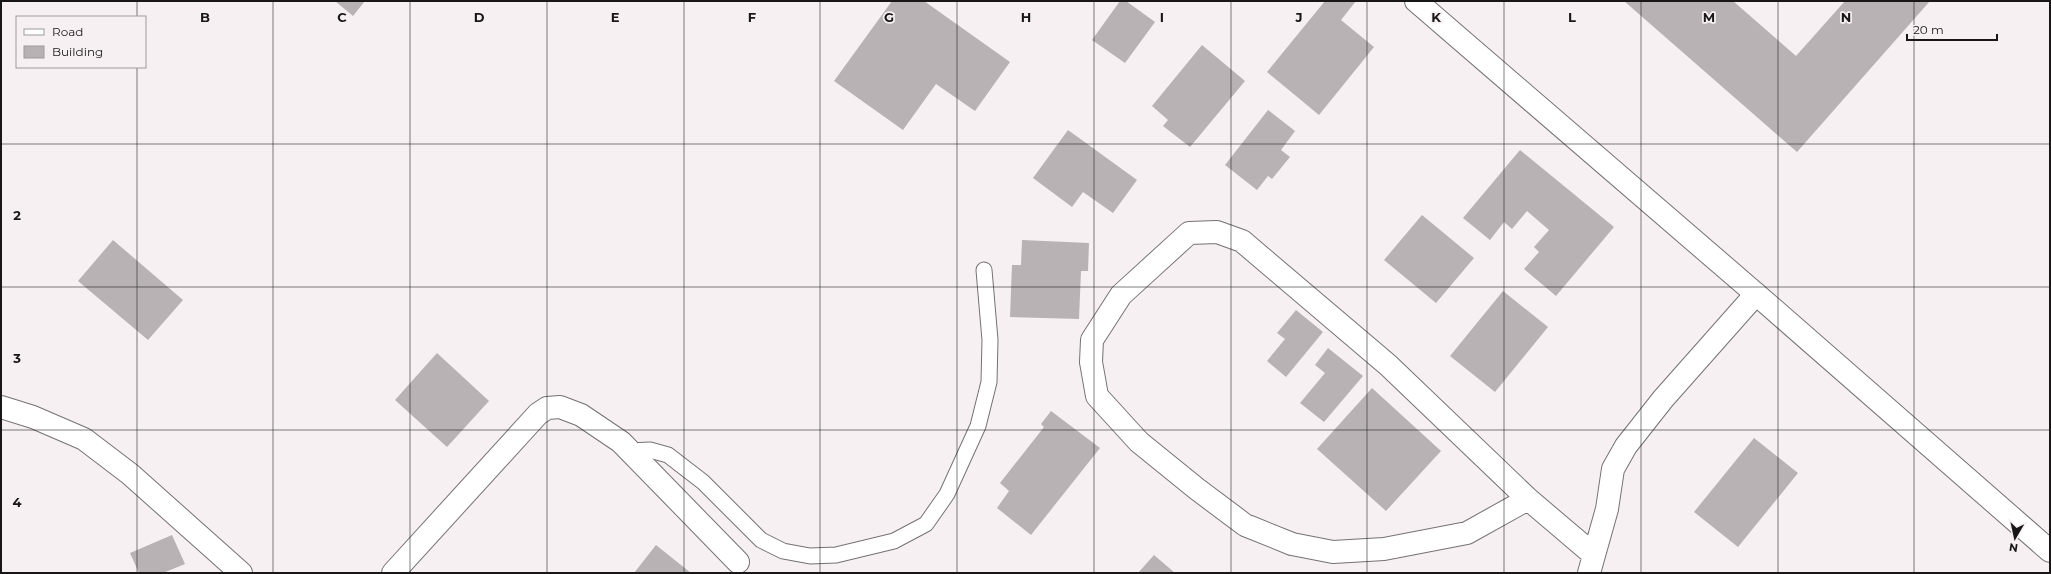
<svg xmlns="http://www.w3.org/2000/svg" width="2051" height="574" font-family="Montserrat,sans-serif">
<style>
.building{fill:#b8b2b4}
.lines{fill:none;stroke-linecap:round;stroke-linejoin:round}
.lane-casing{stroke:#767173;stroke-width:17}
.street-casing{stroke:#767173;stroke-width:24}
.secondary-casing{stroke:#767173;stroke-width:24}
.lane{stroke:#fff;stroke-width:15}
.street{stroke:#fff;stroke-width:22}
.secondary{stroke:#fff;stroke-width:22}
.grid{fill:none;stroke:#181617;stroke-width:1;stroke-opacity:0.55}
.grid-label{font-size:13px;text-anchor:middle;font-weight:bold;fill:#181617;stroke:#f6f0f3;stroke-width:3.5;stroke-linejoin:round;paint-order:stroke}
</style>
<rect width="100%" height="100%" fill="#f6f0f3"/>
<!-- building -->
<path class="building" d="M335 1H365L353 16Z
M892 1H924L1010 62 975 111 936 84 903 130 834 81Z
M1120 1H1126L1155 22 1125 63 1092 40Z
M1325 1H1356L1341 20 1374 47 1319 115 1267 72Z
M1624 1H1733L1796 56 1845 1H1930L1797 152Z
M1202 45 1245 81 1190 147 1163 126 1168 120 1152 106Z
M1268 110 1295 131 1281 150 1290 157 1272 179 1268 176 1257 190 1225 165Z
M1068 130 1137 180 1113 213 1083 192 1072 207 1033 178Z
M1520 150 1614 227 1556 296 1524 269 1539 252 1534 247 1549 230 1527 211 1512 229 1504 222 1490 240 1463 218Z
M1422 215 1474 258 1436 303 1384 260Z
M113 240 183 300 148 340 78 281Z
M1022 240 1089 243 1088 271H1081L1079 319 1010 317 1012 265H1021Z
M1503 291 1548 327 1495 392 1450 356Z
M1296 310 1323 332 1286 377 1267 361 1285 339 1277 333Z
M1328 348 1363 376 1324 422 1300 403 1325 373 1315 365Z
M437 353 489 401 447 447 395 400Z
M1372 388 1441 451 1386 511 1317 449Z
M1051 411 1100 448 1031 535 997 508 1009 491 1000 483 1044 427 1041 424Z
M1754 438 1798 473 1738 547 1694 512Z
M172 535 185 564 163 573H139L130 553Z
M656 545 691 573H634Z
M1154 555 1175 573H1138Z"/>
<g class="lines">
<defs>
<path id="lane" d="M629 451 650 450 668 455 703 482 761 540 783 551 810 556 836 555 894 541 926 524 947 494 978 426 989 382 990 340 984 270"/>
<path id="street" d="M1 407 33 417 84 439 130 474 241 573
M1528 499 1467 533 1384 549 1333 552 1292 544 1245 525 1197 489 1139 442 1097 396 1091 362 1092 340 1121 295 1189 233 1217 232 1242 241 1388 365 1528 499 1594 555
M393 573 538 414 547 408 560 407 581 415 621 442 738 562
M1589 573 1607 509 1613 469 1626 446 1663 399 1756 294"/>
<path id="secondary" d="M1416 1 1756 294 2050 551"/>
</defs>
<!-- lane casing -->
<use href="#lane" class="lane-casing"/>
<!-- street casing -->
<use href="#street" class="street-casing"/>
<!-- secondary casing -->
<use href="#secondary" class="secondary-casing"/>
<!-- lane -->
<use href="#lane" class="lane"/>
<!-- street -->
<use href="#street" class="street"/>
<!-- secondary -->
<use href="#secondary" class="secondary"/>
</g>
<!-- grid -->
<path class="grid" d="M137 1V17M273 1V573M410 1V573M547 1V573M684 1V573M820 1V573M957 1V573M1094 1V573M1231 1V573M1367 1V573M1504 1V573M1641 1V573M1778 1V573M1914 1V573M137 67V573M1 144H2050M1 287H2050M1 430H2050"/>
<g class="grid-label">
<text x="205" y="22">B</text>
<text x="342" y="22">C</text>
<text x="479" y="22">D</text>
<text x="615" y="22">E</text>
<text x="752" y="22">F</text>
<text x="889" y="22">G</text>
<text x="1026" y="22">H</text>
<text x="1162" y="22">I</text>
<text x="1299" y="22">J</text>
<text x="1436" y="22">K</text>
<text x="1572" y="22">L</text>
<text x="1709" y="22">M</text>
<text x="1846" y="22">N</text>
<text x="17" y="220">2</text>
<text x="17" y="363">3</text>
<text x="17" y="507">4</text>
</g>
<!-- border -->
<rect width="2051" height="574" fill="none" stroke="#181617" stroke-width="4"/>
<!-- legend -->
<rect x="16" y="16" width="130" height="52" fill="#f6f0f3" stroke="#9d999b"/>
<rect x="24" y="29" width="20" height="6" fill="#ffffff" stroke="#9d999b"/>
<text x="52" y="36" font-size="12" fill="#181617">Road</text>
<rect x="24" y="46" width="20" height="12" fill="#b8b2b4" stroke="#9d999b"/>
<text x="52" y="56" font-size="12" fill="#181617">Building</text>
<!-- north arrow -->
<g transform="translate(2015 538) rotate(189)" stroke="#f6f0f3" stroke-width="3" paint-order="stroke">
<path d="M0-3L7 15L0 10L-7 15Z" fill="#181617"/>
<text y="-6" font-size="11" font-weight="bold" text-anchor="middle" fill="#181617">N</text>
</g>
<!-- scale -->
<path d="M1907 34v6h90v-6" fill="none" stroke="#181617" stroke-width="2"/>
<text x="1913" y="34" font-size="12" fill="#181617" stroke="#f6f0f3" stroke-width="3" paint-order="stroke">20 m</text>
</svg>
